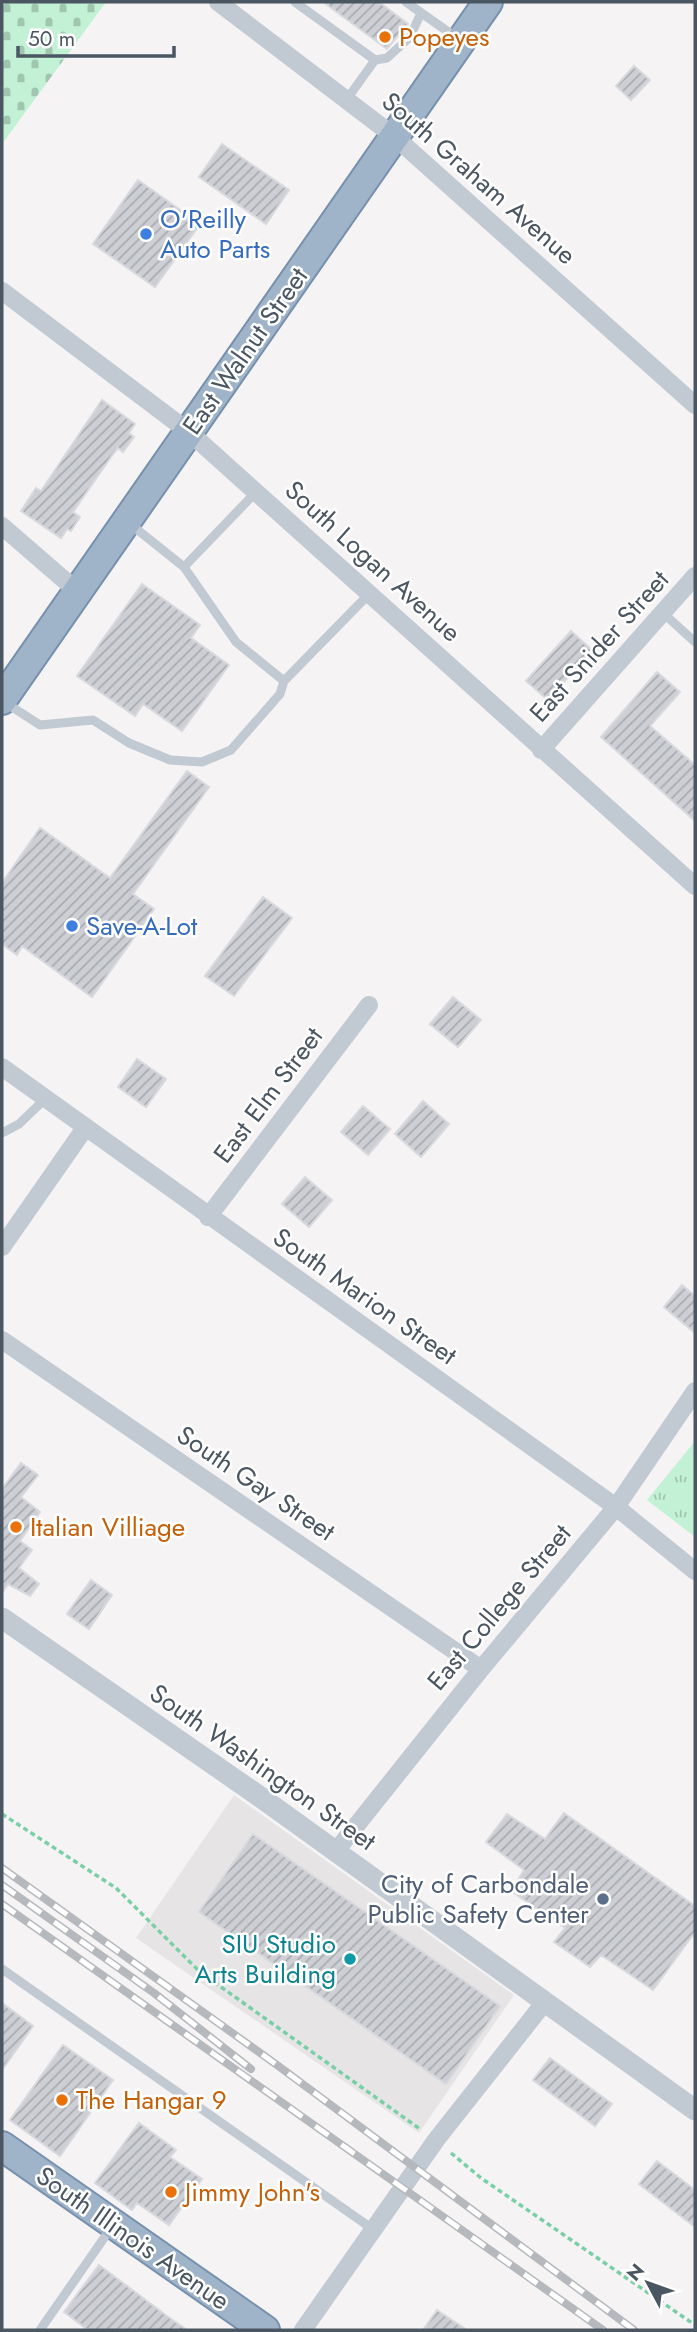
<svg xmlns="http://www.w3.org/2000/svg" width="697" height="2332" font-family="Jost,sans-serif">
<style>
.education{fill:#e6e4e5}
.grass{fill:url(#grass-tufts)}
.cemetery{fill:url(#cemetery-stones)}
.building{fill:url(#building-hatch);stroke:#d7d9de;stroke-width:2}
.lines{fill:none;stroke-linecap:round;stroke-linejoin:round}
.trunk-casing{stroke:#7690ad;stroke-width:32}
.path{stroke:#7ad0a6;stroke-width:3.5;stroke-dasharray:5 3.5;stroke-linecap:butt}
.service{stroke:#c1cad2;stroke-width:9}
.minor{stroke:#c1cad2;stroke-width:18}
.tertiary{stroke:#c1cad2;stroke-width:21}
.trunk{stroke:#9fb4c9;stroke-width:28}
.rail-casing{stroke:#b5b8bd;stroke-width:8}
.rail{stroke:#fff;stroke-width:5;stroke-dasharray:16;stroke-linecap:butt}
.food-dot{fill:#e8710a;stroke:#fff;stroke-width:2.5}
.shop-dot{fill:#3f7fe0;stroke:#fff;stroke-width:2.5}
.service-dot{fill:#5c6f8a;stroke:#fff;stroke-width:2.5}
.culture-dot{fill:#0f9aa8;stroke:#fff;stroke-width:2.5}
.labels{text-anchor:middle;stroke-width:5;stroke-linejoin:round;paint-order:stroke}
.food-label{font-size:26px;fill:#c56008;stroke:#fff;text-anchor:start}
.street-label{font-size:26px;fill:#4a5661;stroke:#fff}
.shop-label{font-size:26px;fill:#366cbe;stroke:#fff;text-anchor:start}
.service-label{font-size:26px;fill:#4e5e75;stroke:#fff;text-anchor:end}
.culture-label{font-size:26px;fill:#0d838f;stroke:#fff;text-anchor:end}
</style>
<defs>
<pattern id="grass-tufts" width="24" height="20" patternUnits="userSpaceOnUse" patternTransform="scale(1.75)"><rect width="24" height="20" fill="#c3f1d5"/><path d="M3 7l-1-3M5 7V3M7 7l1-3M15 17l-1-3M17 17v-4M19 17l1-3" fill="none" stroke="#a0c6b0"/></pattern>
<pattern id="cemetery-stones" width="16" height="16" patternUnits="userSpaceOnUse" patternTransform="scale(1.75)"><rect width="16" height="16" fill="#c3f1d5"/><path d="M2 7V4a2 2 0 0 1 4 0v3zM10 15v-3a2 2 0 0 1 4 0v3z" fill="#a0c6b0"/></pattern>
<pattern id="building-hatch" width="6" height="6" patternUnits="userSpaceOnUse" patternTransform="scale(1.75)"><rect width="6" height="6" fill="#cdcfd5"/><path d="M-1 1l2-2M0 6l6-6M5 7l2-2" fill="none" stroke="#a8abb0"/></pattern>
</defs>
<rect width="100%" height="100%" fill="#f5f3f3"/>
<!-- education -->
<path class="education" d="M234 1795 514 1995 419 2133 136 1938Z"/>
<!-- grass -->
<path class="grass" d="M695 1441V1537L647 1500Z"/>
<!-- cemetery -->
<path class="cemetery" d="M2 2H106L2 144Z"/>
<!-- building -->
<path class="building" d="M323 2H379L408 24 387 49Z
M634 66 650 80 631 100 616 86Z
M222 144 289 190 266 224 199 177Z
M138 180 200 224 155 287 93 244Z
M102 400 135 424 129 433 134 437 123 452 118 448 111 457 73 512 80 517 71 531 67 529 61 538 21 511 36 488 41 491Z
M142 584 200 625 191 638 229 665 182 731 143 704 135 716 77 676Z
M571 631 592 650 548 700 526 681Z
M657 672 680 692 650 726 695 765V821L601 737Z
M187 771 209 787 133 894 154 909 92 997 22 946 17 955 2 944V883L40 828 110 878Z
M263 897 292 918 234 996 205 976Z
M453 997 481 1020 458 1047 430 1024Z
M137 1059 166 1079 146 1107 118 1087Z
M423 1101 449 1124 421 1157 395 1134Z
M363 1106 390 1129 368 1155 341 1132Z
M305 1177 332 1200 309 1227 282 1204Z
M682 1285 695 1296V1333L664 1307Z
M21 1463 38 1475 21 1497 40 1512 20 1541 32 1550 19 1568 39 1584 30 1596 8 1584 2 1593V1489Z
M91 1580 112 1595 89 1629 67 1614Z
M564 1813 695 1906V1932L653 1990 601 1955 590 1967 554 1942 565 1928 511 1891 524 1870 486 1842 507 1814 545 1839Z
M253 1834 500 2006 446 2084 199 1912Z
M2 2003 33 2026 2 2070Z
M63 2045 113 2080 60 2156 10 2120Z
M550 2058 612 2104 595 2126 533 2080Z
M139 2123 176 2150 170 2157 202 2179 169 2225 137 2203 132 2210 95 2183Z
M657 2161 695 2190V2227L639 2184Z
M99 2265 167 2316 187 2330H88L64 2312Z
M437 2310 467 2330H423Z"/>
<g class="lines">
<defs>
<path id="trunk" d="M2 700 488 2
M2 2146 265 2330"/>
</defs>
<!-- trunk casing -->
<use href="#trunk" class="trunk-casing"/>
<!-- path -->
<path class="path" d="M2 1814 116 1888 200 1972 420 2129
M451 2153 481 2178 695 2325"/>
<!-- service -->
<path class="service" d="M295 2 375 60
M406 2 457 38
M347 99 375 60 387 58 410 37 421 13
M184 567 256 492
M663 613 695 642
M284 681 370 593
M6 703 40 725 93 720 129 743 170 760 202 762 231 750 280 694 284 681 236 642 184 567 129 523
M2 1133 19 1124 45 1099
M2 1969 374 2230
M40 2330 111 2228"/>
<!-- minor -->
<path class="minor" d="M218 2 395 137 695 405
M2 291 189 432 695 886
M2 526 77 591
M541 750 695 576
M2 1067 616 1507 695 1571
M208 1217 369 1005
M2 1247 85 1128
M2 1340 481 1669
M336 1851 481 1669 616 1507 695 1391
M303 2330 436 2140 544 2003"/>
<!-- tertiary -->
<path class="tertiary" d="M2 1618 256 1794 695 2110"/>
<!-- trunk -->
<use href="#trunk" class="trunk"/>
<defs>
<path id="rail" d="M2 1868 277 2065 634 2330
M2 1885 154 1993 251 2069
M2 1904 603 2330"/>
</defs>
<!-- rail casing -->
<use href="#rail" class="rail-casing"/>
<!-- rail -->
<use href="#rail" class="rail"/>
</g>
<!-- markers -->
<g class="food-dot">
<circle cx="385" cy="37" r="7"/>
<circle cx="16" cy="1527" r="7"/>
<circle cx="62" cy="2100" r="7"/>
<circle cx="171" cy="2192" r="7"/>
</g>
<g class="shop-dot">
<circle cx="146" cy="234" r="7"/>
<circle cx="72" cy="926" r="7"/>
</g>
<circle class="service-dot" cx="603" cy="1899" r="7"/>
<circle class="culture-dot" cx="350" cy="1959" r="7"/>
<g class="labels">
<!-- food labels -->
<g class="food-label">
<text x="399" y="46">Popeyes</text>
<text x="30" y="1536">Italian Villiage</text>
<text x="76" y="2109">The Hangar 9</text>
<text x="185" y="2201">Jimmy John's</text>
</g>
<!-- street labels -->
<g class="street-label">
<text transform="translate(479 178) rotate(41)" y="9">South Graham Avenue</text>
<text transform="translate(245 351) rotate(-55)" y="9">East Walnut Street</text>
<text transform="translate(373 561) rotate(42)" y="9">South Logan Avenue</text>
<text transform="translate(599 646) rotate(-48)" y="9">East Snider Street</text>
<text transform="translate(268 1095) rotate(-53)" y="9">East Elm Street</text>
<text transform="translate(365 1296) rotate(35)" y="9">South Marion Street</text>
<text transform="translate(256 1483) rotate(34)" y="9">South Gay Street</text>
<text transform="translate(499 1607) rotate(-50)" y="9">East College Street</text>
<text transform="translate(263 1767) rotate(35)" y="9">South Washington Street</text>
<text transform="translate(133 2238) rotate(35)" y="9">South Illinois Avenue</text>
</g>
<!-- shop labels -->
<g class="shop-label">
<text x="160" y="228">O'Reilly<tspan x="160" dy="30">Auto Parts</tspan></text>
<text x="86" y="935">Save-A-Lot</text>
</g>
<!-- service labels -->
<g class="service-label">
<text x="589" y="1893">City of Carbondale<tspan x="589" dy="30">Public Safety Center</tspan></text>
</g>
<!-- culture labels -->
<g class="culture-label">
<text x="336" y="1953">SIU Studio<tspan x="336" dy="30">Arts Building</tspan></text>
</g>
</g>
<!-- border -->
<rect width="697" height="2332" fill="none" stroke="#4a5661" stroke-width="7"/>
<!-- north arrow -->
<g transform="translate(648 2283) rotate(311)" stroke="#ffffff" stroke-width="5" paint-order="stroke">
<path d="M0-5L12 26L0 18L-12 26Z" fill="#4a5661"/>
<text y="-10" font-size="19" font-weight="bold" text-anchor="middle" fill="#4a5661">N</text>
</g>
<!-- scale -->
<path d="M18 46v10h156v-10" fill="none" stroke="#4a5661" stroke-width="3.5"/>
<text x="28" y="46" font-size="21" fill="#4a5661" stroke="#ffffff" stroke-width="5" paint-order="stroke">50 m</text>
</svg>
